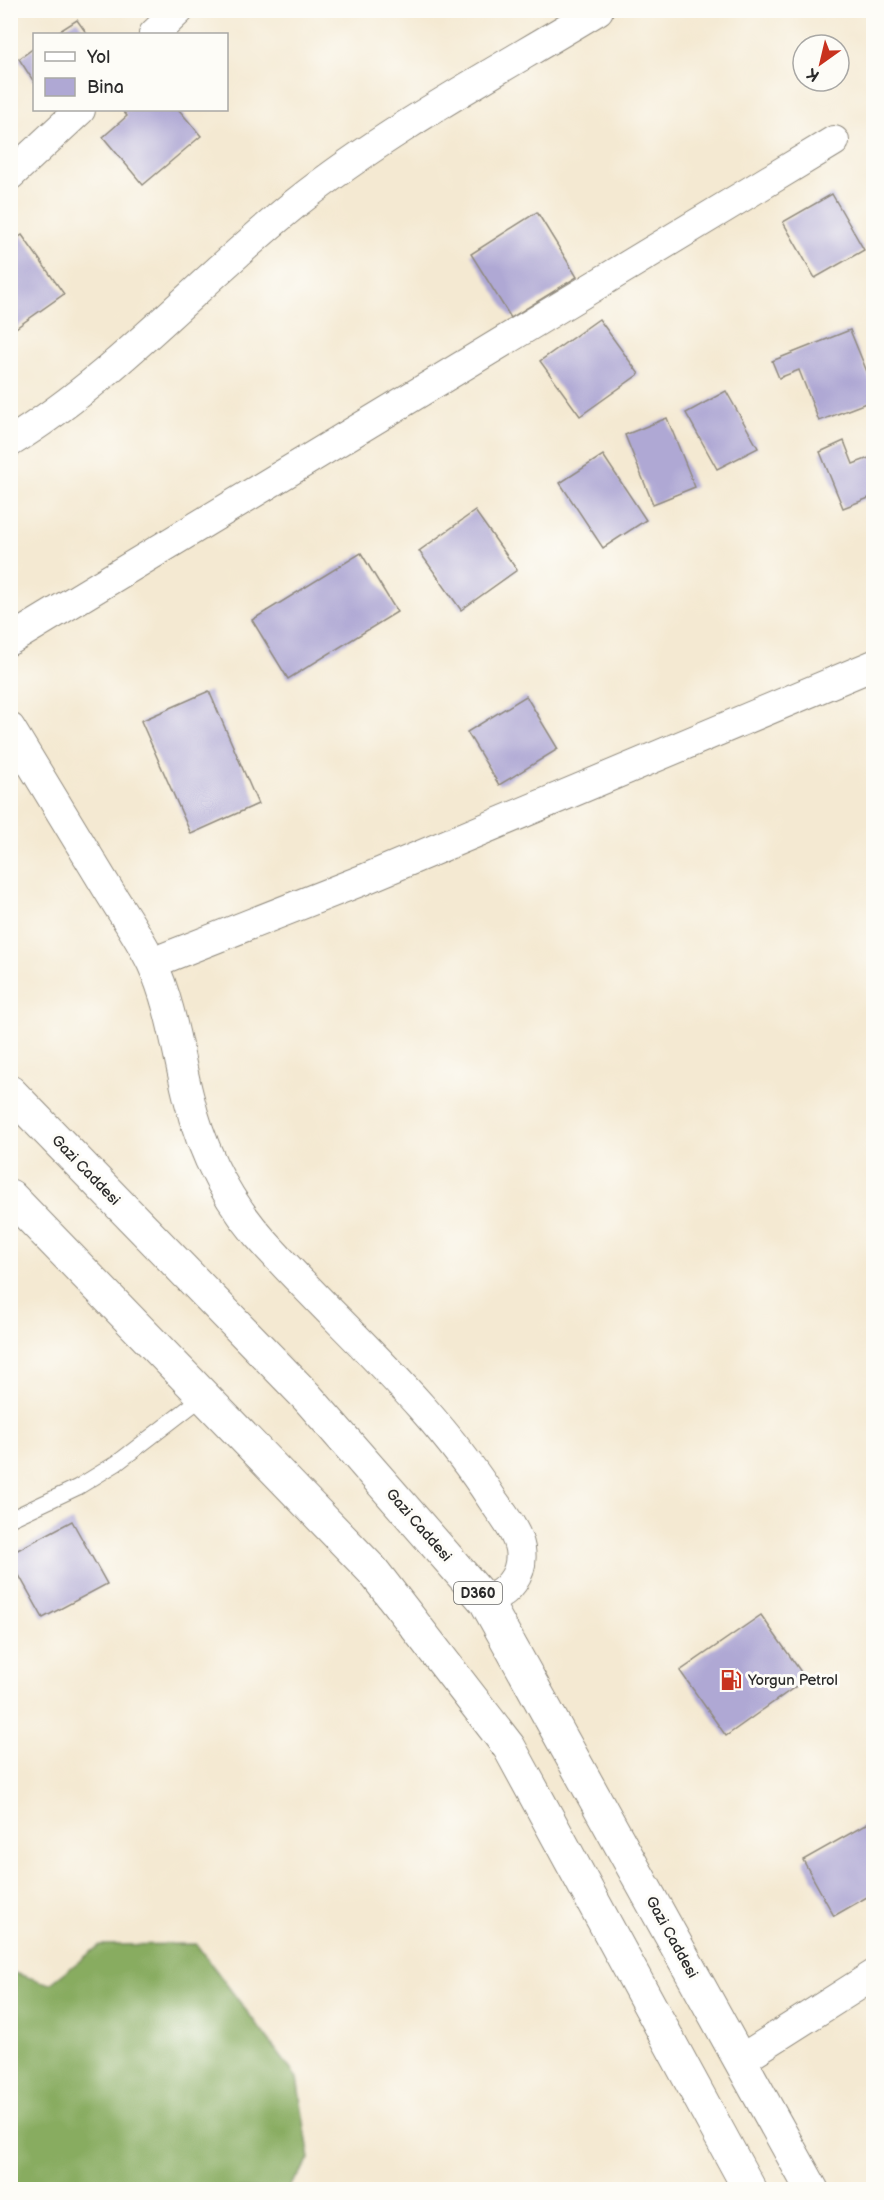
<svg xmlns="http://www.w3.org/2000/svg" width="884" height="2200" font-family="'Balsamiq Sans',sans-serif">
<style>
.forest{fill:#88ac61;stroke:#5a6c46;stroke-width:1.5}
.building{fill:#afa8d4}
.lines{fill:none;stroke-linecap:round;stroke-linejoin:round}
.lane-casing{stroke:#908a7e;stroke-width:17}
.street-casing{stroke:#908a7e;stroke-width:32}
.highway-casing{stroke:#908a7e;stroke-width:35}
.lane{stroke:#fff;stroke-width:15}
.street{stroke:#fff;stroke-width:30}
.highway{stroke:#fff;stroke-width:33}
.labels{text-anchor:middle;stroke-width:6;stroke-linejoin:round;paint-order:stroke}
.shield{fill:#fdfcf7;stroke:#6a6a68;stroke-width:1.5}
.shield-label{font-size:14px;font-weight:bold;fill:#2b2b2b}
.street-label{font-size:15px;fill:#2b2b2b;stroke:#fdfcf7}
.poi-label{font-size:15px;fill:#2b2b2b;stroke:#fdfcf7;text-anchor:start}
</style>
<rect width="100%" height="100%" fill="#fdfcf7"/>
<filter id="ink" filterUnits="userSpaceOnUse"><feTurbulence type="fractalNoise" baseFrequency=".0167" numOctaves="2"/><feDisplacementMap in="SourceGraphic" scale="12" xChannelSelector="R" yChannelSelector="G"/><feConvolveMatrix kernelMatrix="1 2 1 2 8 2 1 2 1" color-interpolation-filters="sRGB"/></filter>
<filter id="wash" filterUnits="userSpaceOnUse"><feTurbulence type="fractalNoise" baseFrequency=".008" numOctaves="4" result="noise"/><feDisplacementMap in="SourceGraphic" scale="24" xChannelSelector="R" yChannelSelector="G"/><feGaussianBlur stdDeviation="1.35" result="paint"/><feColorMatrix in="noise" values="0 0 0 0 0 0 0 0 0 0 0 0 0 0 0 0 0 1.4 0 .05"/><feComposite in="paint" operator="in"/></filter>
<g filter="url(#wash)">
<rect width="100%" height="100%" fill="#f4e9d2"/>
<!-- forest -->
<path class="forest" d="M196 1944 297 2078 310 2159 288 2189H11V1972L50 1984 100 1945Z"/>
<g id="blocks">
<!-- building -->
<path class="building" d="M77 20 87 34H55Z
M34 48V82L19 59Z
M122 110H179L201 136 143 185 103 137 127 116Z
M832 194 864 250 815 278 783 222Z
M537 212 577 277 511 318 471 254Z
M22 235 64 294 10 332V243Z
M599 319 639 374 580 416 540 361Z
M850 330 874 389V400L819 421 799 370 779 378 772 361Z
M726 391 758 448 717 469 686 413Z
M667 418 695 487 653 504 625 435Z
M844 441 853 464 874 456V496L843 508 820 452Z
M603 455 646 520 603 548 560 483Z
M475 511 517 570 461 610 419 551Z
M361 553 397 612 288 679 252 620Z
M209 691 258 804 191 834 141 721Z
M526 696 558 749 499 785 467 732Z
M72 1521 107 1584 43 1618 10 1559V1554Z
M761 1615 806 1679 726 1736 680 1671Z
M874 1820V1893L834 1916 803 1860Z"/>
</g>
</g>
<g filter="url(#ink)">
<use href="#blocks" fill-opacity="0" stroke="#908a7e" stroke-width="1.5"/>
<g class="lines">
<defs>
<path id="lane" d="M10 1519 78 1487 117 1463 204 1396"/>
<path id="street" d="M154 34 179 10
M10 175 80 110
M10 442C117 376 199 281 296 203 389 129 496 72 598 10
M10 640 834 141
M10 728C42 780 74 833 106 886 121 911 139 936 152 963 171 1004 177 1051 188 1095 202 1154 230 1207 272 1251 347 1333 432 1405 492 1499 502 1514 517 1531 520 1549 524 1575 508 1592 486 1602
M152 963 365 879 874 665
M740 2060 874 1975"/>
<path id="highway" d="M10 1092 307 1397 486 1602 812 2190
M10 1196 373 1571 509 1747 750 2190"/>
</defs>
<!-- lane casing -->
<use href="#lane" class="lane-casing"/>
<!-- street casing -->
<use href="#street" class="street-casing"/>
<!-- highway casing -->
<use href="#highway" class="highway-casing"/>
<!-- lane -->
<use href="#lane" class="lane"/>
<!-- street -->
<use href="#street" class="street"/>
<!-- highway -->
<use href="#highway" class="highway"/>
</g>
</g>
<!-- icons -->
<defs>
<symbol id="fuel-bare" viewBox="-9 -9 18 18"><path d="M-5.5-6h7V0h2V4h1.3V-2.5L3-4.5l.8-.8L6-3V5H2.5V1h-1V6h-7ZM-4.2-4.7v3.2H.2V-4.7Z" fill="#c8321e" stroke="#fdfcf7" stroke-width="2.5" paint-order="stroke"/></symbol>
</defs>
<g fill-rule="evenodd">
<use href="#fuel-bare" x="716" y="1665" width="30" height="30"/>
</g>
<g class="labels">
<!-- shield labels -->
<rect class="shield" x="454" y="1582" width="48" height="22" rx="4.5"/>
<g class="shield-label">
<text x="478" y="1598">D360</text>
</g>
<!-- street labels -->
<g class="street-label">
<text transform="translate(86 1170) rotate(46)" y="5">Gazi Caddesi</text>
<text transform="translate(419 1525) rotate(49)" y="5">Gazi Caddesi</text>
<text transform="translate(672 1937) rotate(61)" y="5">Gazi Caddesi</text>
</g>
<!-- poi labels -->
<g class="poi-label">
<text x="748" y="1685">Yorgun Petrol</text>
</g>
</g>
<!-- margin -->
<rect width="884" height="2200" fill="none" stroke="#fdfcf7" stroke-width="36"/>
<!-- legend -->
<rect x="33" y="33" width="195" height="78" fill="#fdfcf7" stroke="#a9a8a5" stroke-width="1.5"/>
<rect x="45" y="52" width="30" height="9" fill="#ffffff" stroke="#a9a8a5" stroke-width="1.5"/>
<text x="87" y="63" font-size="18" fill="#2b2b2b">Yol</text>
<rect x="45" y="78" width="30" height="18" fill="#afa8d4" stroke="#a9a8a5" stroke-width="1.5"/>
<text x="87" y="93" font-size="18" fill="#2b2b2b">Bina</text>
<!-- north arrow -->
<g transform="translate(821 63) rotate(214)"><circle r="28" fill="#fdfcf7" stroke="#a9a8a5" stroke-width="1.5"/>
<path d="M0-4.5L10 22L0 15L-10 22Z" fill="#c8321e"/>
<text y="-9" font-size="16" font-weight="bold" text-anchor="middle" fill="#2b2b2b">K</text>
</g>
</svg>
